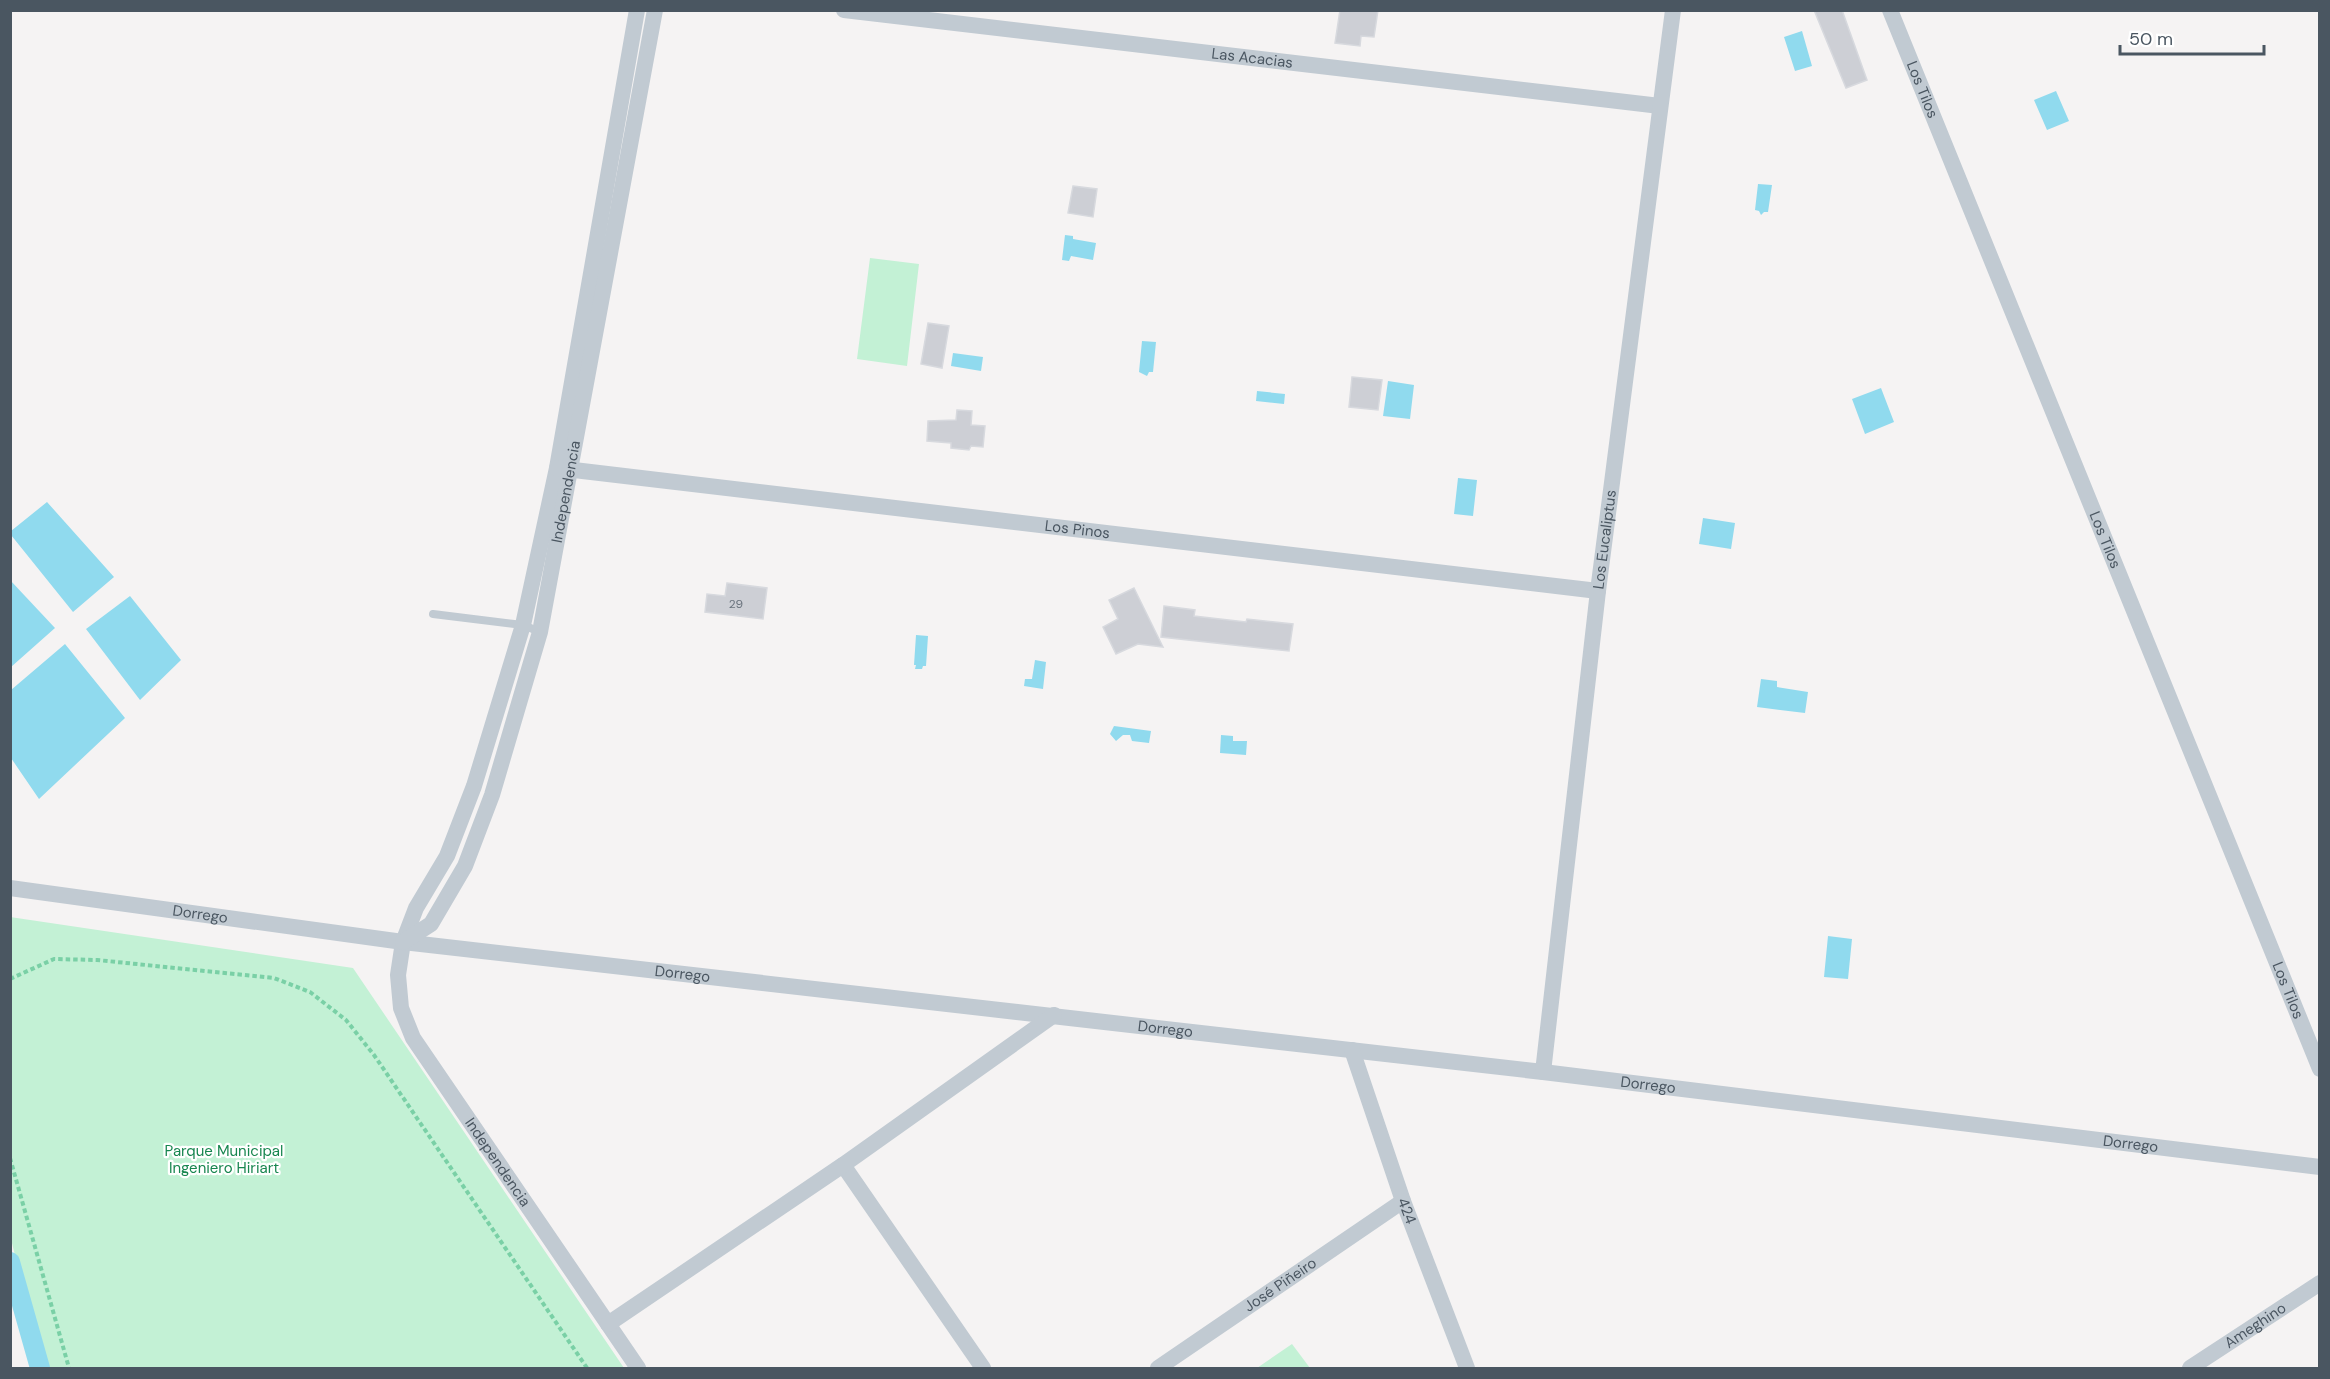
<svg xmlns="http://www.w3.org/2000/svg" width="2330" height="1379" font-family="'DM Sans',sans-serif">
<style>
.green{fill:#c3f1d5}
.water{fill:#90daee}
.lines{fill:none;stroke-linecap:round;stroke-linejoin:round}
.canal{stroke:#90daee;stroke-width:20}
.building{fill:#cdcfd5;stroke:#d7d9de;stroke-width:1.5}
.path{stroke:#7ad0a6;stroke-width:4;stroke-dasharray:4.5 3;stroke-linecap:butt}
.service{stroke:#c1cad2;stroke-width:8}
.minor{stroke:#c1cad2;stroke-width:16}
.labels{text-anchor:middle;stroke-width:4.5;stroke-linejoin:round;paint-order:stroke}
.number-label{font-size:12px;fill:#6b747e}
.street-label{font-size:15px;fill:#4a5661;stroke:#fff}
.park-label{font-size:15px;fill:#17864f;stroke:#fff}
</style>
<rect width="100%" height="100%" fill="#f5f3f3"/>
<!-- green -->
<path class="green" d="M870 258 919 264 907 366 857 359Z
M10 917 353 968 624 1368H49L24 1292 11 1239Z
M1292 1344 1310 1368H1257Z"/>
<!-- water -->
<path class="water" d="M1802 31 1812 66 1795 71 1784 37Z
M2056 91 2069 121 2047 130 2034 100Z
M1758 184 1772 185 1768 212H1764L1761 215 1759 211 1755 210Z
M1065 235 1073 236V239L1096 243 1093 260 1071 256 1069 261 1062 260Z
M1142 341 1156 342 1153 372H1149L1147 376 1139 372Z
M953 353 983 357 981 371 951 366Z
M1388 381 1414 385 1410 419 1383 416Z
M1881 388 1894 422 1865 434 1852 399Z
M1257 391 1285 394 1284 404 1256 401Z
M1458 478 1477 480 1473 516 1454 514Z
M47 502 114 577 73 612 11 535V531Z
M1703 518 1735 523 1731 549 1699 544Z
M10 580 55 628 11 667H10Z
M130 596 181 660 140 700 86 629Z
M916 635 928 636 926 666H923L922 669H915L916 665H914Z
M65 644 125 718 39 799 11 758V690Z
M1035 660 1046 662 1043 689 1024 686 1025 679H1032Z
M1761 679 1777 681V687L1808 692 1805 713 1757 707Z
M1114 726 1151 731 1149 743 1132 741 1130 735H1123L1116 741 1110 734Z
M1221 735 1233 736V741H1247L1246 755 1220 753Z
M1828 936 1852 939 1848 979 1824 977Z"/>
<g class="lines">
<!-- canal -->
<path class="canal" d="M10 1262 40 1368"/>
</g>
<!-- building -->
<path class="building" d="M1340 10H1378L1374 37 1361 36 1360 46 1335 43Z
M1814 10H1842L1867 80 1846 88Z
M1073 186 1097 189 1093 217 1068 213Z
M928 323 949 326 942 368 921 364Z
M1352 377 1382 380 1378 410 1349 407Z
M957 410 972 411 971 425 985 426 983 447 971 446 969 450 951 448V443L927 441 928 421 956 420Z
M727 583 767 588 763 619 705 612 707 594 725 596Z
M1134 588 1163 647 1138 644 1116 654 1103 627 1118 619 1109 600Z
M1164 606 1195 610 1194 616 1246 622 1247 619 1293 624 1289 651 1161 637Z"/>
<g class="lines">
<!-- path -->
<path class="path" d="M10 979 54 959 97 960 274 978 310 992 346 1020 374 1055 587 1368
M10 1158 69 1368"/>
<!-- service -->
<path class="service" d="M433 614 523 625 540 632"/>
<!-- minor -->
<g class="minor">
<path id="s1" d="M637 10 557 468 523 625 474 786 447 856 416 908 403 942 398 975 401 1008 413 1038 638 1368"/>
<path id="s2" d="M844 10 1660 106"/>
<path id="s3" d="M1890 10 2320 1069"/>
<path id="s4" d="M557 468 1598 591"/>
<path id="s5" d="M10 888 403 942 1543 1072 2320 1167"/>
<path id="s6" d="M403 942 431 924 465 866 492 795 540 632 655 10"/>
<path id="s7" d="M1352 1050 1403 1201 1467 1368"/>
<path id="s8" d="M1543 1072 1598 591 1673 10"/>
<path d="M843 1165 983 1368"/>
<path d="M608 1324 843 1165 1054 1015"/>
<path id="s9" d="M1158 1368 1403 1201"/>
<path id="s10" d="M2190 1368 2320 1283"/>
</g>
</g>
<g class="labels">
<!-- number labels -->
<g class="number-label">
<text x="736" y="608">29</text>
</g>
<!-- street labels -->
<g class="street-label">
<text dy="5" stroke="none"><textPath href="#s2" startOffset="411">Las Acacias</textPath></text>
<text dy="5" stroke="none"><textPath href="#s3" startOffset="86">Los Tilos</textPath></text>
<text dy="5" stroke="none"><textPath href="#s6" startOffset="489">Independencia</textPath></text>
<text dy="5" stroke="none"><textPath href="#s4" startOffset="524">Los Pinos</textPath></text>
<text dy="5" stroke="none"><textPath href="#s3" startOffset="572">Los Tilos</textPath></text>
<text dy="5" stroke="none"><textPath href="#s8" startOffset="536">Los Eucaliptus</textPath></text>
<text dy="5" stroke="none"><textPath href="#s5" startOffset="192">Dorrego</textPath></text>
<text dy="5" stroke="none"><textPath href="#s5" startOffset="678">Dorrego</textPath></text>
<text dy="5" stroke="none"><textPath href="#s3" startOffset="1058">Los Tilos</textPath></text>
<text dy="5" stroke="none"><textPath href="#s5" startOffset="1164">Dorrego</textPath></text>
<text dy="5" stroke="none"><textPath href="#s5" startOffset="1650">Dorrego</textPath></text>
<text dy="5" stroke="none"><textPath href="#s5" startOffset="2136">Dorrego</textPath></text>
<text dy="5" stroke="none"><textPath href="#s1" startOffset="1215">Independencia</textPath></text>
<text dy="5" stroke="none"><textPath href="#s7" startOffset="170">424</textPath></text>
<text dy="5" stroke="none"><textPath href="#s9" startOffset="148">José Piñeiro</textPath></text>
<text dy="5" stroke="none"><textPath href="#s10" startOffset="78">Ameghino</textPath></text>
</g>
<!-- park labels -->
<g class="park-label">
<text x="224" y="1156">Parque Municipal<tspan x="224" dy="17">Ingeniero Hiriart</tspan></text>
</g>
</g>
<!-- border -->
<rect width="2330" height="1379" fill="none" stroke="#4a5661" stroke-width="24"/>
<!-- scale -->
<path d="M2120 45v9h144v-9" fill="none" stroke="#4a5661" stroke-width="3"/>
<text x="2129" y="45" font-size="18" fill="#4a5661" stroke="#ffffff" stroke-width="4.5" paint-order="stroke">50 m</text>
</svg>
